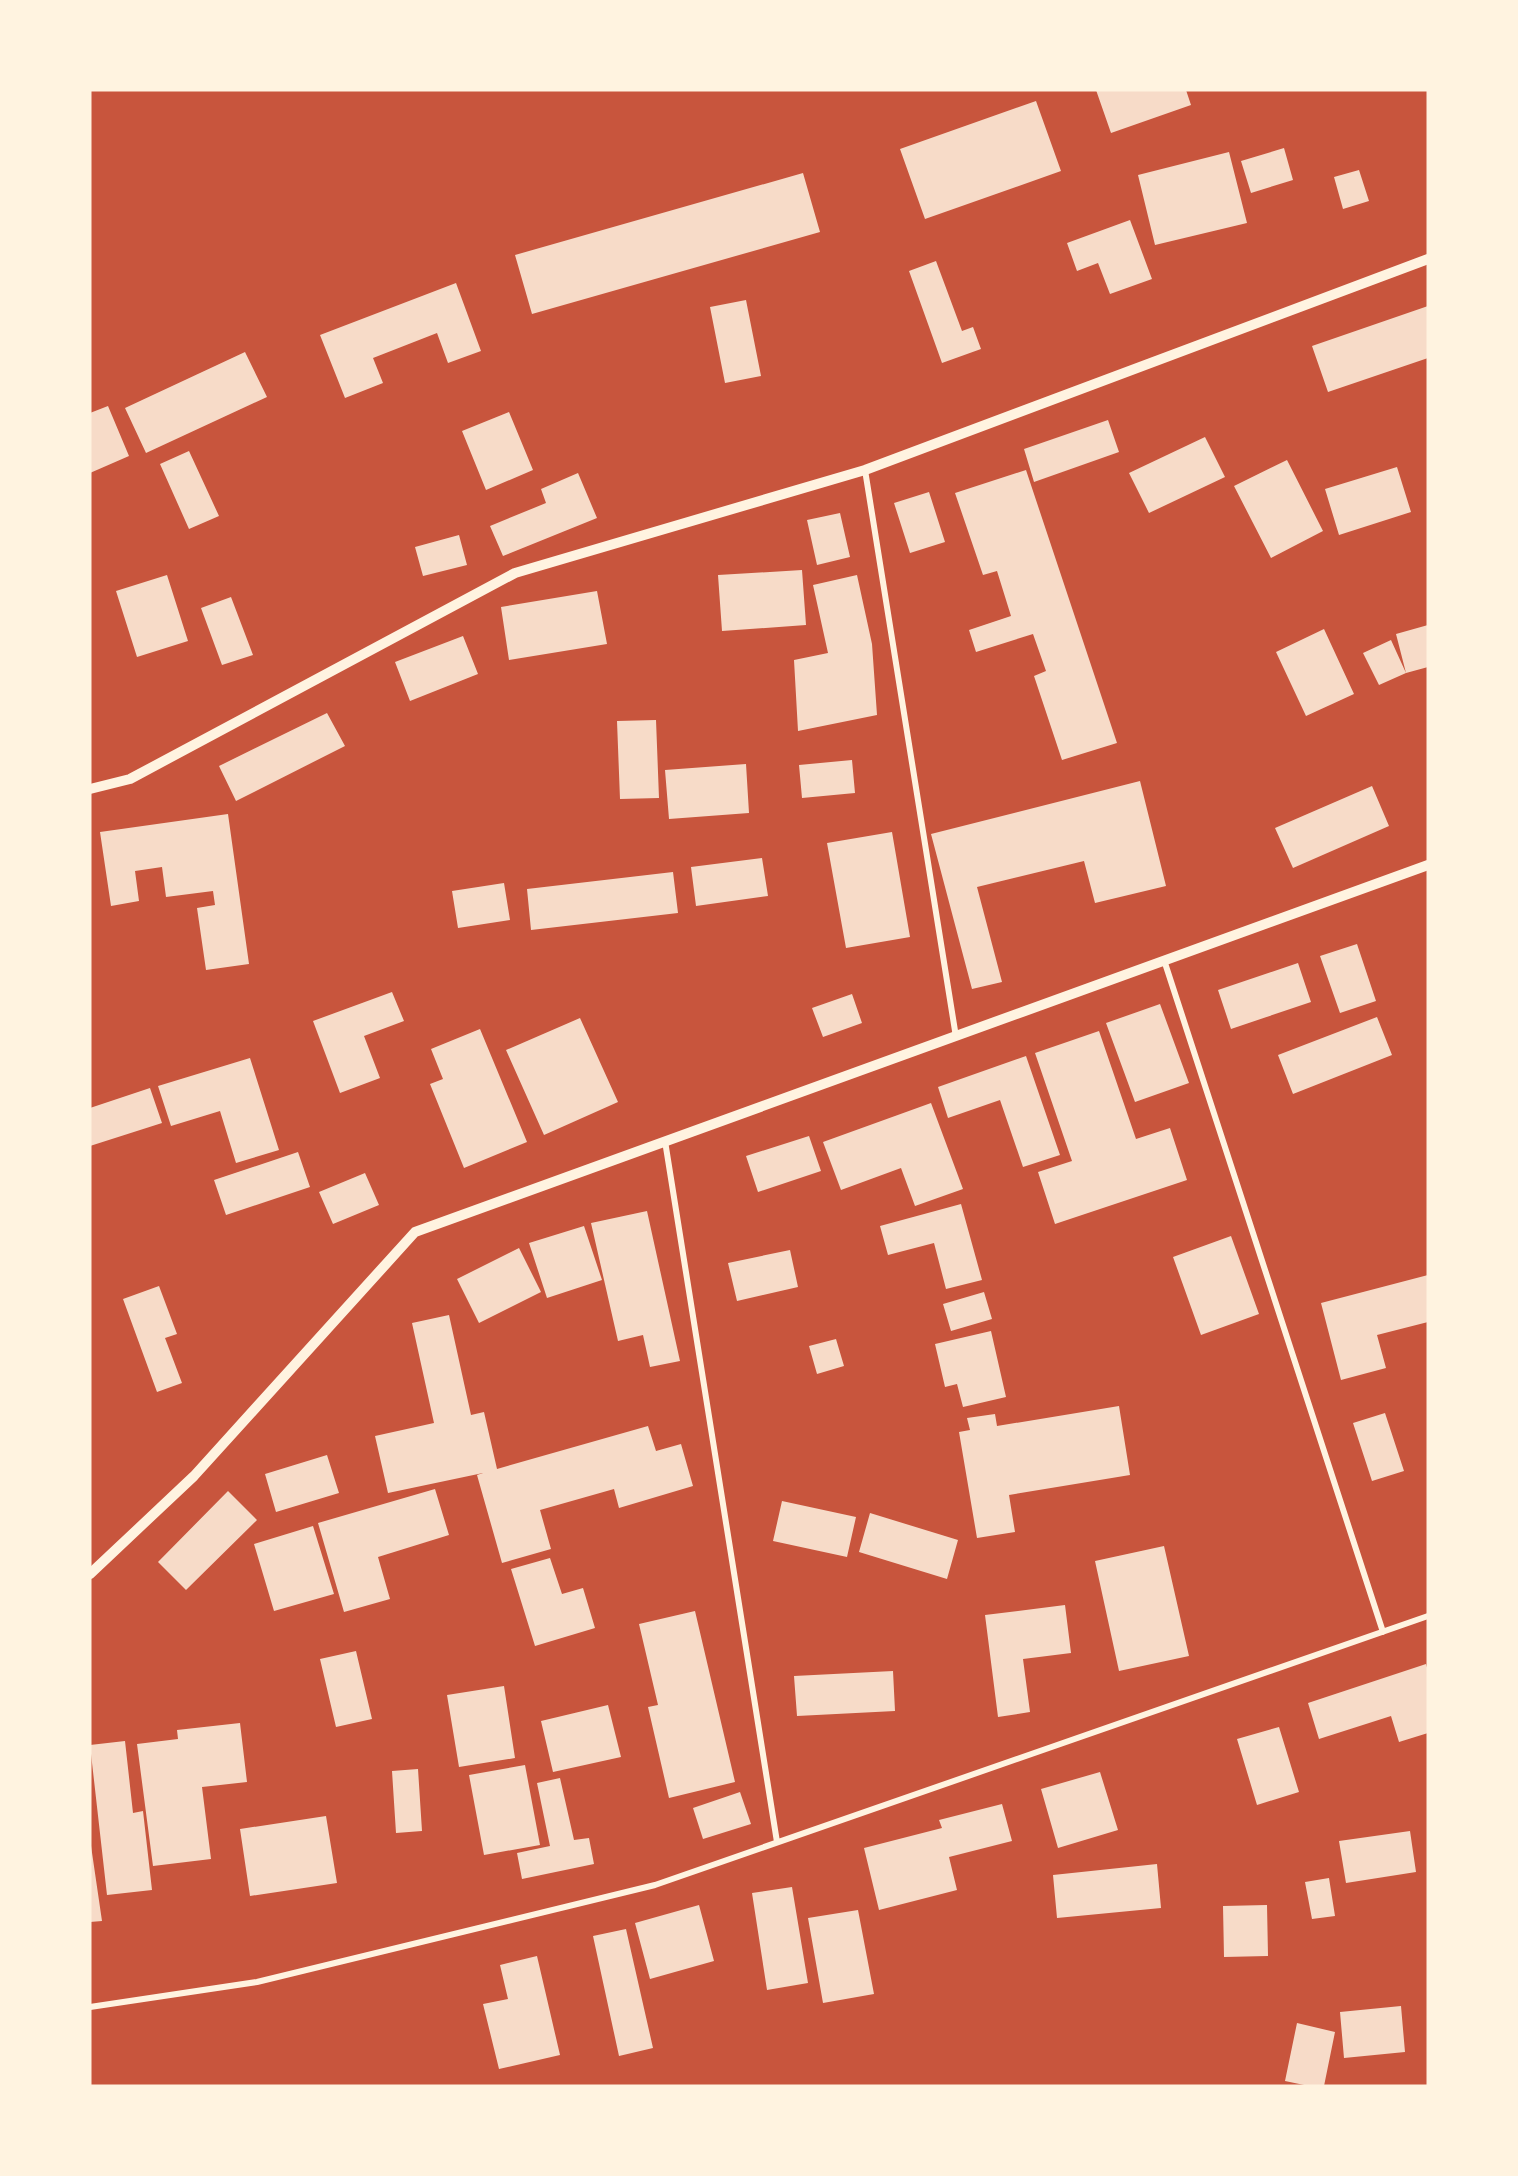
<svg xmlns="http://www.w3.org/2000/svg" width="1518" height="2176" font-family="Signika,sans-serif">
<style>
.building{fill:#f7dbc8}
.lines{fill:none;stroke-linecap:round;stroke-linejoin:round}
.minor{stroke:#fff3e0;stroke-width:6}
.tertiary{stroke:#fff3e0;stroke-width:10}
</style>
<rect width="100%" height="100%" fill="#c8553d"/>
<!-- building -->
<path class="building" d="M1096 90H1186L1191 105 1111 133Z
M1036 101 1061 171 925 219 900 149Z
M1284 148 1293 180 1251 193 1241 161Z
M1229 152 1247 223 1155 245 1138 175Z
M1359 170 1369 201 1343 209 1334 177Z
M803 173 820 232 532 314 515 255Z
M1130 220 1152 279 1110 294 1098 263 1077 271 1067 243Z
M936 261 962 331 973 327 981 349 942 363 909 271Z
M456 283 481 351 448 363 437 333 373 358 383 383 345 398 320 335Z
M746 300 761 376 725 383 710 307Z
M1428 306V358L1328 392 1312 346Z
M245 352 267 397 146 453 125 408Z
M108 406 129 456 90 473V413Z
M509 412 533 470 486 490 462 431Z
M1108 420 1119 452 1034 482 1024 449Z
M1205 437 1225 477 1149 513 1129 473Z
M189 451 219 516 189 529 160 464Z
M1287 460 1323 531 1271 558 1234 486Z
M1397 467 1411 512 1339 535 1325 489Z
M1026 470 1117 743 1062 760 1034 676 1046 671 1033 634 976 652 969 630 1011 616 997 571 983 575 955 493Z
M578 473 597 518 503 556 490 526 546 503 541 489Z
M929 492 945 542 910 553 894 503Z
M840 513 850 557 817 565 807 520Z
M459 535 467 565 423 576 415 547Z
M802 570 806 625 722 631 718 575Z
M167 575 188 641 137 657 116 591Z
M857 575 872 644 877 715 798 731 794 660 828 653 813 585Z
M597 591 607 644 509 660 501 607Z
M231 597 253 655 222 665 201 608Z
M1428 625V667L1406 673 1396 634Z
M1324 629 1354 694 1306 716 1276 652Z
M463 636 478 674 410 701 395 662Z
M1391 640 1406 673 1379 685 1363 653Z
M327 713 345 746 236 801 219 766Z
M656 720 659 798 620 799 617 721Z
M852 760 855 793 802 798 799 765Z
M746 764 749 813 669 819 665 770Z
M1140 781 1166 886 1095 903 1084 861 977 887 1002 982 972 989 931 834Z
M1372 786 1389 826 1293 868 1275 828Z
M228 814 249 964 206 970 197 908 215 905 213 891 166 897 162 867 135 871 139 901 111 906 100 832Z
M892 832 910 937 846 948 827 843Z
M762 858 768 896 696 906 691 867Z
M673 872 678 913 531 930 527 889Z
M504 883 510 920 458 928 452 891Z
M1357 944 1376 1001 1340 1013 1320 956Z
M1298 963 1311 1002 1231 1029 1218 990Z
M392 992 404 1021 364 1036 380 1078 340 1093 313 1021Z
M852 994 862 1023 823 1037 812 1008Z
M1160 1004 1189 1083 1135 1102 1106 1023Z
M1377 1017 1392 1055 1293 1094 1278 1055Z
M580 1018 618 1102 544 1135 506 1050Z
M480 1029 527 1142 464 1168 430 1084 443 1079 431 1049Z
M1099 1031 1136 1139 1170 1128 1187 1180 1055 1224 1038 1172 1072 1161 1035 1053Z
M1026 1056 1060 1155 1023 1167 1000 1100 948 1118 938 1087Z
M250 1058 279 1150 236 1163 220 1111 171 1126 158 1086Z
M150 1088 162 1123 90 1146V1108Z
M931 1103 963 1189 915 1206 901 1168 841 1190 823 1142Z
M809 1136 821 1171 758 1192 746 1156Z
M298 1152 310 1187 226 1215 214 1180Z
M365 1173 379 1205 333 1224 319 1192Z
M961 1204 982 1280 946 1289 934 1243 888 1255 880 1226Z
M647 1211 680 1361 650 1367 643 1335 618 1341 591 1223Z
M584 1226 602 1280 547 1298 529 1243Z
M1231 1236 1259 1314 1201 1335 1173 1257Z
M519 1248 541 1292 479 1323 457 1279Z
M790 1250 798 1287 737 1301 728 1263Z
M1428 1275V1322L1377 1335 1386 1368 1341 1380 1321 1303Z
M159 1286 177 1334 165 1338 182 1383 157 1392 123 1299Z
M984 1292 992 1319 951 1331 943 1304Z
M449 1315 471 1415 484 1412 497 1469 648 1426 656 1451 681 1444 693 1486 619 1508 614 1489 540 1510 551 1549 502 1563 477 1475 483 1473 388 1493 375 1436 434 1423 412 1323Z
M991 1331 1006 1397 963 1407 957 1384 945 1387 935 1344Z
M836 1339 844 1366 817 1374 809 1346Z
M1119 1406 1130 1475 1009 1495 1015 1532 977 1538 959 1432 970 1430 967 1418 995 1414 997 1426Z
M1385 1413 1404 1471 1372 1481 1353 1423Z
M327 1455 339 1493 276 1512 265 1474Z
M435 1489 449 1535 378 1557 390 1599 344 1612 318 1523Z
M228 1491 257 1520 186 1590 158 1562Z
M782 1501 856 1517 847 1557 773 1541Z
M870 1513 958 1540 947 1579 859 1552Z
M313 1526 334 1594 274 1611 254 1544Z
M1164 1546 1189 1656 1119 1671 1095 1561Z
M550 1558 562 1594 583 1588 595 1628 535 1646 511 1569Z
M1065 1605 1071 1653 1023 1659 1030 1712 998 1717 985 1615Z
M695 1611 735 1782 669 1798 648 1707 658 1705 639 1624Z
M356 1651 372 1719 336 1727 320 1659Z
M1426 1664 1428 1671V1733L1399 1742 1391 1716 1319 1739 1308 1703Z
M893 1671 895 1711 797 1716 794 1676Z
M504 1686 515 1758 459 1767 447 1695Z
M608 1705 621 1757 553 1772 541 1721Z
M240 1723 247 1782 202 1787 211 1859 153 1866 137 1744 178 1739 177 1730Z
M1279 1727 1299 1792 1257 1805 1237 1739Z
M125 1741 133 1813 143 1811 152 1890 107 1895 90 1745Z
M525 1765 540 1845 484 1855 469 1775Z
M418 1769 422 1831 396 1833 392 1771Z
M1100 1772 1118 1830 1058 1848 1041 1789Z
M560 1778 574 1840 589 1838 594 1864 522 1879 517 1853 550 1846 537 1783Z
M740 1792 751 1824 703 1839 693 1808Z
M1002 1804 1012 1841 949 1857 957 1890 879 1910 864 1848 942 1828 939 1820Z
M326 1816 337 1883 250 1896 240 1829Z
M1410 1831 1416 1872 1346 1883 1339 1841Z
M90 1839 102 1921 90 1922Z
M1157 1864 1161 1908 1057 1918 1053 1875Z
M1329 1878 1335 1916 1312 1919 1305 1882Z
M792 1887 808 1983 767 1990 752 1893Z
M699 1905 714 1961 650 1979 635 1923Z
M1267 1905 1268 1956 1224 1957 1223 1906Z
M858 1910 874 1994 823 2003 808 1918Z
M626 1929 653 2048 619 2056 593 1936Z
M537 1956 560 2055 499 2069 483 2004 508 1999 500 1965Z
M1401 2006 1405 2052 1344 2058 1340 2012Z
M1297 2023 1335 2032 1324 2086H1309L1285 2081Z"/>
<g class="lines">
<!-- minor -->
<path class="minor" d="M865 470 956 1037
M1164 960 1383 1632
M665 1141 777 1842
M90 2007 257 1982 655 1885 1428 1616"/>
<!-- tertiary -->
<path class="tertiary" d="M90 789 130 779 515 573 865 470 1428 259
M90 1574 194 1476 415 1232 1428 865"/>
</g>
<!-- border -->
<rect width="1518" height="2176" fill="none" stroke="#fff3e0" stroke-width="183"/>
</svg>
